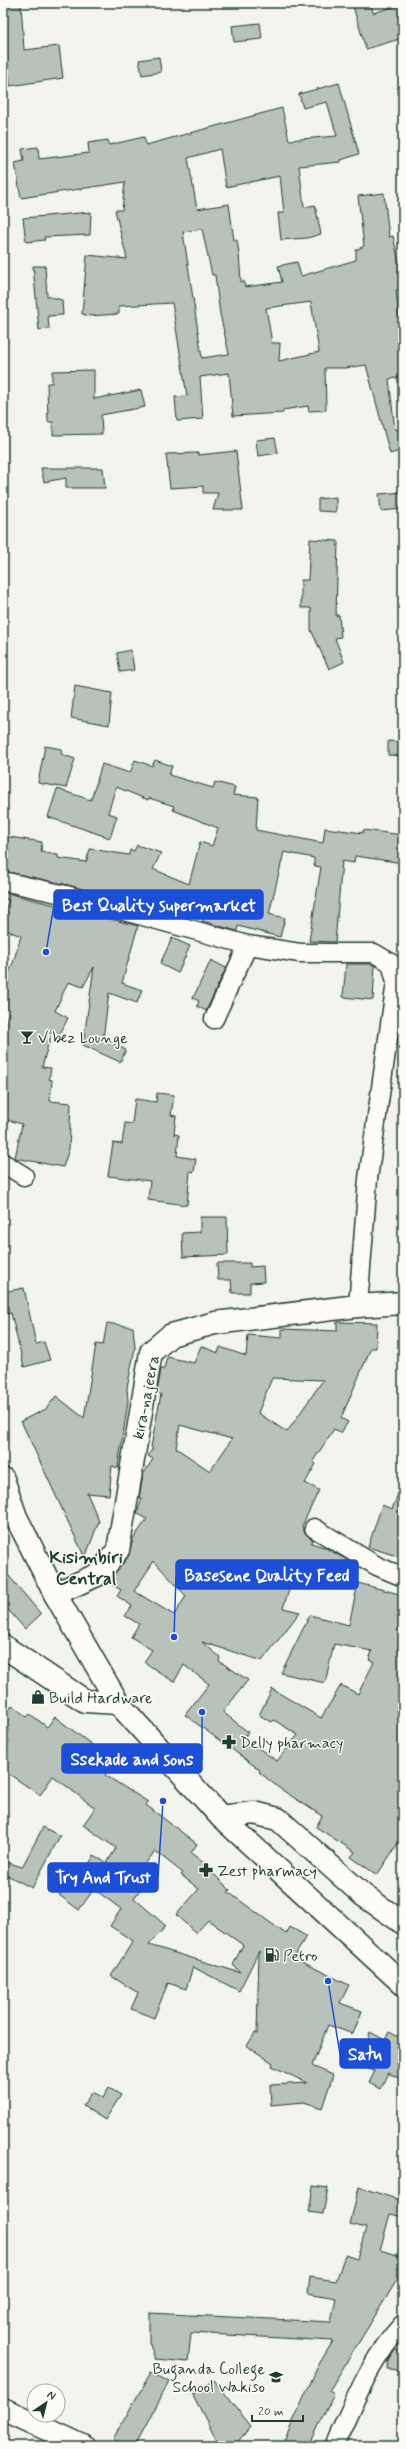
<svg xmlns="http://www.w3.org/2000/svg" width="406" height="2449" font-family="Mynerve,sans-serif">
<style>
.building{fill:#b9c1bb;stroke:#1f3d34;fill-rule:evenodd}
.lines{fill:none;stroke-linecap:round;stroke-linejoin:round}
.minor-casing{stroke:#1f3d34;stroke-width:21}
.tertiary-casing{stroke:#1f3d34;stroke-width:25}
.primary-casing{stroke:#1f3d34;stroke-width:25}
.minor{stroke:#fdfcf7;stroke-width:18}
.tertiary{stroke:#fdfcf7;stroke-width:22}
.primary{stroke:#fdfcf7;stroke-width:22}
.labels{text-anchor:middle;stroke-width:3;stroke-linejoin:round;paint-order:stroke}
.poi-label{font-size:16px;fill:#1f3d34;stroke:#fdfcf7;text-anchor:start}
.street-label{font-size:16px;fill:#1f3d34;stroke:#fdfcf7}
.quarter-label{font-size:18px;font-weight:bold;fill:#1f3d34;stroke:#fdfcf7}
.leader{fill:none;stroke:#1d4ed8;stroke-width:1.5}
.callout-dot{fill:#1d4ed8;stroke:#fdfcf7;stroke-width:1.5}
.callout{fill:#1d4ed8;stroke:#1d4ed8;stroke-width:1.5}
.callout-label{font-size:17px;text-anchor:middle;font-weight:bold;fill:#fff}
</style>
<rect width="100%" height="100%" fill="#f4f4ef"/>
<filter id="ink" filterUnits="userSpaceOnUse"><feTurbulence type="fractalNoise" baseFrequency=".025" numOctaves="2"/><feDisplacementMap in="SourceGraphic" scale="8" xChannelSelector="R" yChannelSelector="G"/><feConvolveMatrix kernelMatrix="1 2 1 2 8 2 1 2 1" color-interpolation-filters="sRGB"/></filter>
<g filter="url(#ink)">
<!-- building -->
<path class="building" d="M3 3H21L24 50 59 46 63 78 10 86 5 43Z
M352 3H371L373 13 403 4V38L366 49Z
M260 23 262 39 234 42 232 26Z
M159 57 161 72 142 75 139 60Z
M339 83 359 154 341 160V162L299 166 304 207 315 205 321 234 307 238 281 240 278 213H284L280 176 226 187 220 149 188 158 197 209 229 204 234 240H237L239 253 241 282 244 281 245 287 282 282 278 266 297 262 301 276 356 260V250L364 246 358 196 384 193 389 237 393 236 400 267 403 266V289L396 290 403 353V377L389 379 395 430 403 428V450L390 454 366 365 346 368H325L326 410 309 411 308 406 283 410V413L233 416 229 373 200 377 203 419 177 421 175 397 187 396 172 303 119 306V314L89 316 82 314 87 255 127 259 115 210H122L125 182 21 198 15 163 24 161 22 149 38 147 39 159 89 153 88 143 108 140 109 145 144 137 146 145 282 108 289 140 337 136 327 102 303 108 299 94ZM202 229 212 275H215L220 314 229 354 202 358 183 232ZM311 302 319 352 279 361 280 343H272L266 308Z
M91 212 90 235 44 237 45 240 26 242 23 218Z
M33 266H45L47 296 62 300 63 315 48 316 49 329 39 330Z
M94 370V399L141 390 145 407 101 415 102 434 53 435V422H48L47 383H52V371Z
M275 438 278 453 258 456 256 440Z
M236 451 243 510H213L218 493H203V486L170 488 166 454 198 453V455Z
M41 468H103L105 488H66V478L44 482Z
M403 492V509L381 511 379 494Z
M336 497V512L318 511V499Z
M310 539 338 541 336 616 339 615 341 637 335 638 344 662 329 669 311 630V608H301V580H308Z
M131 650 134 670 120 672 117 653Z
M75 686 112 693 109 725 71 718Z
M388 741 403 742V756L388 755Z
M45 746 62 749 61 754 75 759 66 788 38 783Z
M135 760 152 766 155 760 172 766 169 775 213 788 215 782 235 787 233 795 258 797 256 830 323 843 325 828 363 833V830L403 835V863L355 856 354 863 342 861 335 942 309 941 321 867 314 866V858L284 852 269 914 285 918 280 937 238 926 237 931 202 921 208 908 182 899 176 911 149 898 145 906 68 885 3 871V836L42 842 41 852 58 855V858L86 862 90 849 129 855 130 850 134 851 137 845 161 853 153 869 189 884 200 842 212 846 218 828 173 810 174 806 149 798 148 800 116 787 108 813 117 816 110 838 48 817 57 789 91 800 102 764 130 773Z
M3 892 138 926 122 983 142 990 137 1003 109 993 103 1039 126 1050 120 1062 83 1045 94 967 83 987 68 982 55 1011 68 1018 60 1034 52 1030 42 1067 51 1068 49 1079 52 1080 50 1101 71 1103 69 1149 63 1167 15 1158 22 1124 3 1119V1028L10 1010 3 1007V986L13 963 21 936 3 929V914L9 900 3 899Z
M172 938 190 946 178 973 160 964Z
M211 960 226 968 206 1011 197 1006 199 1001 193 998Z
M346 964H371L375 966 373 1000 343 997Z
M157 1093 174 1095 171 1115 176 1116 174 1134 179 1135 177 1156 196 1159 194 1172 190 1171 187 1205 148 1200 150 1181 108 1176 113 1143 122 1144 125 1123 132 1124 135 1099 156 1102Z
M200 1217H227L228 1255 183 1257 182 1233 200 1232Z
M217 1263H250V1267L263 1266 264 1282 250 1283V1293H232L231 1280H218Z
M24 1288 36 1344 44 1342 50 1360 24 1367 11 1313 3 1315V1292Z
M337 1322 377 1323 376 1348H371L341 1418 348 1422 341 1433 334 1429 313 1461 316 1464 305 1483 319 1490 302 1526 305 1533 313 1540 311 1543 324 1547 349 1561 342 1583 315 1574 312 1584 293 1578 283 1608 300 1612 262 1661 202 1642 220 1657 219 1661 248 1680 223 1712 248 1732 244 1738 277 1761 298 1735 274 1720 272 1722 259 1715 272 1689 321 1718 341 1685 358 1694 374 1662 369 1660 372 1651 334 1644 325 1683 281 1673 310 1615 349 1625 358 1583 403 1595V1836L377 1875 351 1857 355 1852 316 1827 322 1816 279 1788 259 1772 260 1770 185 1715 209 1684 184 1665 174 1682 144 1662 152 1650 131 1637 139 1624 125 1616 132 1606 117 1596 121 1590 108 1582 128 1557 133 1539 147 1519 137 1513 142 1498H139L143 1475 153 1459 148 1456 153 1448 151 1447 161 1394 157 1392 161 1369H164L167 1357 194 1363 201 1346 218 1353 220 1347 246 1356 248 1335 282 1338V1329L337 1331ZM272 1378 323 1380 287 1432 258 1413ZM180 1425 232 1439 210 1471 176 1448ZM154 1561 186 1596 174 1615 134 1591Z
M107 1323 133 1327 135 1348 127 1388 128 1402 119 1460 118 1468 112 1466 109 1495 87 1493 99 1521 85 1558 21 1421 46 1409 56 1396 84 1418 96 1344 103 1345Z
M402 1484 403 1485V1558L368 1547 382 1505 392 1509Z
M3 1569 41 1614 25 1629 3 1604Z
M3 1702 12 1708 13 1706 27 1717 30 1714 47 1727 55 1717 115 1762 105 1775 148 1802 146 1805 197 1844 191 1853 213 1870 212 1872 230 1890 228 1892 286 1934 290 1927 306 1936 294 1958 349 1985 340 2003 362 2011 353 2034 328 2025 312 2066 333 2075 322 2108 304 2102 271 2105 270 2085 307 2083 272 2066 273 2063 247 2046 255 2033 257 2034 259 1951 239 1991 193 1967 186 1989 168 1983 154 2018 131 2009 138 1993 111 1976 133 1941 110 1926 121 1909 94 1889 79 1910 59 1895 68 1882 75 1886 94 1856 107 1863 116 1848 83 1825 95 1808 53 1776 40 1795 3 1770ZM155 1851 183 1873 181 1875 199 1889 176 1915 196 1933 208 1920 243 1945 233 1965 241 1973 149 1945 166 1926 134 1898 142 1887 133 1880Z
M43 1827 60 1836 32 1888 3 1873V1861L22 1867Z
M370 2032 385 2040 389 2032 403 2039V2080L388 2073 380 2089 369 2083 375 2071 361 2067Z
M109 2088 121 2095 105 2120 83 2106 92 2092 103 2098Z
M313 2186 328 2188 323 2214 309 2212Z
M359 2187 403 2201V2217L390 2214 380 2250 403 2257V2276L400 2275 329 2391 334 2394 309 2446H282L318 2366 333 2341 191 2333 188 2362 155 2359 149 2342V2313L331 2322 336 2298 308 2293 310 2277 336 2281 345 2255 357 2259 366 2228 350 2224Z
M395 2350 403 2351V2370L387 2369 388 2361Z
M151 2372 169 2382 135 2446H124L113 2439Z
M214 2380 251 2426 236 2444 217 2441 193 2395Z"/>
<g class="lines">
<defs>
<path id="minor" d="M3 881 66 895 248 945 300 953H374L391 963 396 982 368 1179 358 1306
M214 1019 248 945
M3 1163 24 1176
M314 1528 377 1566 403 1577
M334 2446C354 2403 370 2359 403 2324"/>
<path id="tertiary" d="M55 1594 99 1574 118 1550 151 1352 171 1335 215 1323 358 1306 403 1303
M3 1646 85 1701 118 1703
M221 1817 254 1813 278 1819 363 1895 403 1923
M3 2409 83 2446"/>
<path id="primary" d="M3 1479 16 1517 55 1594 118 1703 221 1817 403 1984"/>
</defs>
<!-- minor casing -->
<use href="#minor" class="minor-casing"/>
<!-- tertiary casing -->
<use href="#tertiary" class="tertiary-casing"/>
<!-- primary casing -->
<use href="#primary" class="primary-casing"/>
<!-- minor -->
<use href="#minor" class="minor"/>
<!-- tertiary -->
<use href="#tertiary" class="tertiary"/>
<!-- primary -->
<use href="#primary" class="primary"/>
</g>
</g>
<!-- icons -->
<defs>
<symbol id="bar-bare" viewBox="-9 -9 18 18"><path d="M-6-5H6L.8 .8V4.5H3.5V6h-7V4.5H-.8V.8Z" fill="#1f3d34" stroke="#fdfcf7" stroke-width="2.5" paint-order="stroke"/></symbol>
<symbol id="shop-bare" viewBox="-9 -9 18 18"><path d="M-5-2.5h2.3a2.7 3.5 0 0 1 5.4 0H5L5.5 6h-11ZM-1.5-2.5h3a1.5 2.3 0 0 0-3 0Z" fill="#1f3d34" stroke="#fdfcf7" stroke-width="2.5" paint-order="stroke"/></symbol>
<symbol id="pharmacy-bare" viewBox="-9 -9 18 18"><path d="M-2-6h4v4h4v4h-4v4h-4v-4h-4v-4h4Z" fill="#1f3d34" stroke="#fdfcf7" stroke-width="2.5" paint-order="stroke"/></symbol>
<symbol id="fuel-bare" viewBox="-9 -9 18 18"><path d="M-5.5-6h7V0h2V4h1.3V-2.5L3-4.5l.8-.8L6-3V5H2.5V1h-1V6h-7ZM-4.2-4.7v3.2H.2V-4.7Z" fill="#1f3d34" stroke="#fdfcf7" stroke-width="2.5" paint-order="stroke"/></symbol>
<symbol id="school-bare" viewBox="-9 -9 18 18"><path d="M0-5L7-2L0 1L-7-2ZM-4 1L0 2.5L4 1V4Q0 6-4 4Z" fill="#1f3d34" stroke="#fdfcf7" stroke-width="2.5" paint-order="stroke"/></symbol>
</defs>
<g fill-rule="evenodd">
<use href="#bar-bare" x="17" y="1027" width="20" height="20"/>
<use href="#shop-bare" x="28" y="1687" width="20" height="20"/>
<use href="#pharmacy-bare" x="219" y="1732" width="20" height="20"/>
<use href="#pharmacy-bare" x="196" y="1860" width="20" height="20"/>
<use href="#fuel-bare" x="262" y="1945" width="20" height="20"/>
<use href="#school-bare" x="266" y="2367" width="20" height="20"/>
</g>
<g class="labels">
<!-- poi labels -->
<g class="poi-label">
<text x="38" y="1043">Vibez Lounge</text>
<text x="49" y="1703">Build Hardware</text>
<text x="240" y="1748">Delly pharmacy</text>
<text x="217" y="1876">Zest pharmacy</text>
<text x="283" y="1961">Petro</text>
<text x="265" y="2374" text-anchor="end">Buganda College<tspan x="265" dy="18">School Wakiso</tspan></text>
</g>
<!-- street labels -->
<g class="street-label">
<text transform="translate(145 1397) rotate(-79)" y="6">kira-najeera</text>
</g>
<!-- quarter labels -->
<g class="quarter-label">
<text x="86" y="1563">Kisimbiri<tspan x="86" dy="21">Central</tspan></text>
</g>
</g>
<!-- callouts -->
<path class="leader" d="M46 952L54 905M174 1637L176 1575M202 1712L202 1759M163 1801L158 1877M328 1981L340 2054"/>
<g class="callout-dot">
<circle cx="46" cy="952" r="4"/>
<circle cx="174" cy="1637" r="4"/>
<circle cx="202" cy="1712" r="4"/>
<circle cx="163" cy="1801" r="4"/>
<circle cx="328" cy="1981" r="4"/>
</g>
<g class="callout">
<rect x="54" y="890" width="209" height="29" rx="4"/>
<rect x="176" y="1560" width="182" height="29" rx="4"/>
<rect x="62" y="1744" width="140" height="29" rx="4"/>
<rect x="48" y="1863" width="110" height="29" rx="4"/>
<rect x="340" y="2039" width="50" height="29" rx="4"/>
</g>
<g class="callout-label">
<text x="159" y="911">Best Quality supermarket</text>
<text x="267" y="1581">Basesene Quality Feed</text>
<text x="132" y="1765">Ssekade and sons</text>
<text x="103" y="1883">Try And Trust</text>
<text x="365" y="2060">Satu</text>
</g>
<!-- margin -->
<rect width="406" height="2449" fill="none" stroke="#fdfcf7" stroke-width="16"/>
<rect x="8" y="8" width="390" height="2433" fill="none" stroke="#1f3d34" stroke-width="1.5" filter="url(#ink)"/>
<!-- north arrow -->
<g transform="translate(46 2403) rotate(35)"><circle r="19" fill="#fdfcf7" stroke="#a4b0a9"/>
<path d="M0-3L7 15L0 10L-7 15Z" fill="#1f3d34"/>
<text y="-6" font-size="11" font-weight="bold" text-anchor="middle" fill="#1f3d34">N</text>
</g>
<!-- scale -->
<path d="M252 2415v6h51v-6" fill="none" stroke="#1f3d34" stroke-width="2"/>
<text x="258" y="2415" font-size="12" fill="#1f3d34" stroke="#fdfcf7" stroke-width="3" paint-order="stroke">20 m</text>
</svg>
